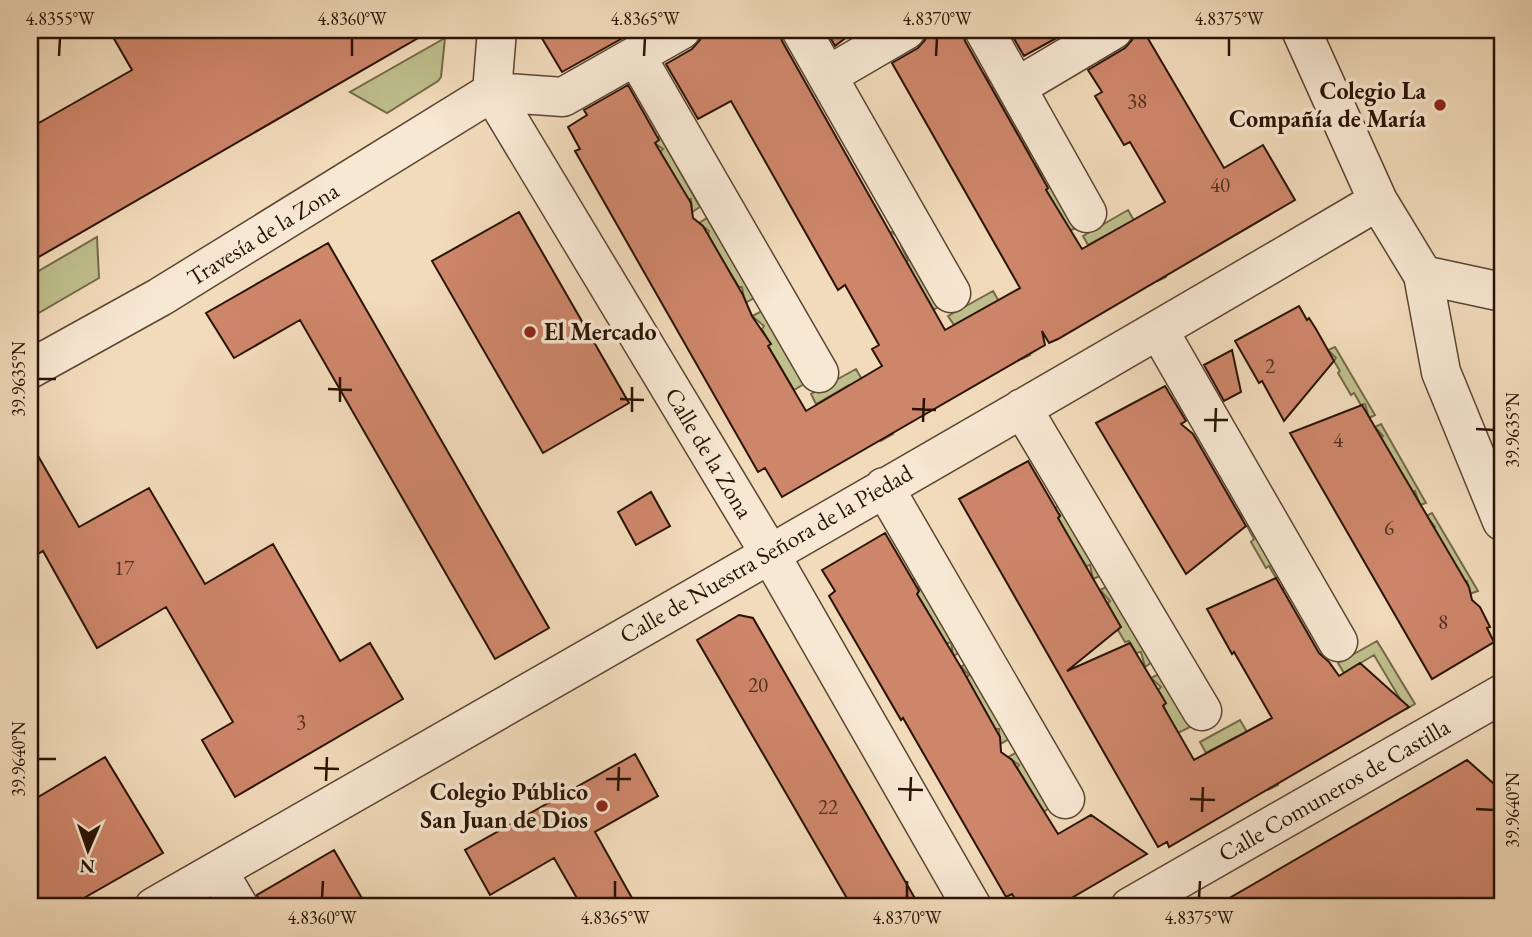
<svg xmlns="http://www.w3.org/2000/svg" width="1532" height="937" font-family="'EB Garamond',serif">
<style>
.green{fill:#bfbf8d;stroke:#746949;stroke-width:2}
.building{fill:#ce866b;stroke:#2a1305;stroke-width:2}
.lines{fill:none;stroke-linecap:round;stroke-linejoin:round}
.street-casing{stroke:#5c4532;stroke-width:41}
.street{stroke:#f7e8d3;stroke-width:38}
.ticks{fill:none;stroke:#2a1305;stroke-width:2.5}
.poi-dot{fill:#8f2418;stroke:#f7e8d3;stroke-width:2.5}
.labels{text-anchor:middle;stroke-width:7;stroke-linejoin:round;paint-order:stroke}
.number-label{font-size:21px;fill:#53301e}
.poi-label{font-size:24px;font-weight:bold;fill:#2a1305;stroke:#f7e8d3;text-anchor:end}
.street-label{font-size:24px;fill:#2a1305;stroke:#f7e8d3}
.neatline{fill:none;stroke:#2a1305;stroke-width:2.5}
.ticks-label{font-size:18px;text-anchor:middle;fill:#2a1305}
</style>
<rect width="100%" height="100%" fill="#f2dbbb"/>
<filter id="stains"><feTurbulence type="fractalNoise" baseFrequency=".00286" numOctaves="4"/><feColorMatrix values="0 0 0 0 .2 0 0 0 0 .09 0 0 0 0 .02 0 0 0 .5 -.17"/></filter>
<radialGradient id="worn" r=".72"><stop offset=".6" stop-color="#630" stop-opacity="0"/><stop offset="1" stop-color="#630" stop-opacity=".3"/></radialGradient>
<!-- green -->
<path class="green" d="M445 38 441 77 438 81 387 113 350 92Z
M989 72 1035 152 1029 154 1025 142H1022L992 89 994 86 984 75Z
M660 136 700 207 692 212 691 199H687L664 164 667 163 660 152 663 149 650 140Z
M1040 161 1078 227 1069 231 1046 190 1041 176 1043 174 1034 164Z
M1128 210 1166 277 1158 281 1125 225 1088 245 1083 236Z
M707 218 754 298 745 303 742 287H739L730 273 728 274 708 234 709 231 699 223Z
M897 228 942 305 933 310 906 262 908 260 901 246 904 243 892 232Z
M97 237 99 278 30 318V276Z
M993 291 1030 355 1022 359 990 305 954 325 948 316Z
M762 311 804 384 794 390 768 346 770 344 762 329 764 326 752 316Z
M1335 347 1375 415 1369 418 1365 404 1361 405 1354 393 1351 395 1338 373 1340 371 1334 361 1336 358 1328 350Z
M856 369 893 434 881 441 849 385 816 404 811 394Z
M1381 424 1426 503 1420 505 1415 491 1412 492 1380 439 1383 436 1375 427Z
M1060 505 1102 575 1093 579 1090 565 1086 566 1056 519 1060 515 1051 510Z
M1247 509 1292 585 1284 589 1281 576 1276 578 1269 566 1266 568 1251 542 1254 539 1247 526 1250 523 1239 513Z
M1432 513 1478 591 1470 594 1467 581H1463L1433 529 1435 527 1426 516Z
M919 577 962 651 953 656 951 642 946 644 917 594 920 590 910 581Z
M1108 586 1152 662 1145 667 1141 652 1136 653 1129 641 1125 642 1111 618 1107 604 1110 601 1100 590Z
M1377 641 1415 704 1406 709 1374 655 1344 673 1338 663Z
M968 662 1011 738 1000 744 999 729H995L966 678 969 675 961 667Z
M1159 674 1190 727 1178 733 1163 706 1158 690 1161 687 1151 678Z
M1240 720 1278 785 1268 790 1236 737 1206 753 1200 742Z
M1019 751 1051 807 1040 814 1021 782 1024 779 1017 768 1019 765 1008 757Z"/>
<!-- building -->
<path class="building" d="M109 30H432L30 262V128L132 70Z
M537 30H637L562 72Z
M703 30H779L782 41 945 330 1020 288 892 63 918 48 925 40 928 30H962L965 41 1048 188 1046 190 1082 249 1165 202 1130 142 1124 145 1095 96 1102 92 1088 70 1125 48 1132 40 1135 30H1143L1224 168 1263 145 1295 200 1058 339 1049 343 1042 331 1045 345 782 497 765 468 758 472 575 151 580 149 568 127 587 115 584 110 628 85 659 140 655 143 691 203 693 218 703 226 743 295 752 316 771 344 768 346 806 411 882 366 872 349 879 345 845 285 838 290 731 101 698 119 666 64 692 49 700 40Z
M826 30H856L835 46Z
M1009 30H1071L1024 56Z
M519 212 629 403 543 453 432 261Z
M328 243 549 628 495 659 300 320 234 358 206 313Z
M1299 306 1307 320 1309 318 1316 329 1334 361 1284 421 1262 381 1259 383 1235 341Z
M1232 350 1241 392 1224 401 1204 365Z
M1165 386 1186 421 1181 424 1193 434 1246 526 1186 574 1096 423Z
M1362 405 1469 587 1472 600 1480 607 1490 627 1487 628 1494 642 1432 679 1290 433Z
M30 442 79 527 149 488 205 584 273 544 340 661 370 643 403 699 235 797 202 740 233 722 166 607 97 648 43 551 30 559Z
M1028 461 1060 516 1058 518 1121 627 1067 671 1130 643 1166 703 1163 706 1194 760 1272 718 1234 652 1232 654 1207 609 1276 578 1319 653 1329 662 1339 676 1360 663 1409 707 1169 847 1167 842 1158 847 959 499Z
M651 492 670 526 636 545 618 512Z
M885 533 919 591 917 594 962 669 1000 737 1001 752 1012 760 1058 834 1091 815 1147 854 1056 907H1020L1012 894 1006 897 903 718 901 720 829 596 835 591 822 570Z
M739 615 753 618 920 907H852L697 640Z
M635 754 658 796 595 832 637 907H582L554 858 490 895 465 850Z
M105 757 163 853 68 907H39L30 892V802Z
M1467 760 1502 791V907H1214Z
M334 850 367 907H261L257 895Z"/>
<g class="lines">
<defs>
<path id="street" d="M497 30 492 92 770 554 972 907
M801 30 951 293
M984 30 1087 213
M1301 30 1378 201 1423 275 1441 372 1502 521
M636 56 819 373
M827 76 906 30
M1017 87 1113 30
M1423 275 1502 292
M1159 331 1338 642
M30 369 160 297 492 92 563 97 681 30
M1022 408 1202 711
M884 487 1065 799
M218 871 239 907
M154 907C563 673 972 440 1378 201
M1130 907 1502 694"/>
</defs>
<!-- street casing -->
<use href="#street" class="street-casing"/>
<!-- street -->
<use href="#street" class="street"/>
</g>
<!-- ticks -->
<path class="ticks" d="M59 56 60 38M352 56V38M644 56 645 38M936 56 937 38M1229 56V38M38 379H56M328 389 352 390M620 399 644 400M340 402V377M912 409 936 410M632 412V387M1204 420H1228M923 422 924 398M1476 429 1494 430M1215 432 1216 408M38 759H56M314 768 339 769M606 779H631M326 781 327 757M898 789 923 790M618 791 619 767M1190 799 1215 800M910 801 911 777M1476 809 1494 810M1202 812 1203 787M322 898 323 881M615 898V881M907 898V881M1199 898 1200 881"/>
<!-- markers -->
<g class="poi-dot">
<circle cx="1440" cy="105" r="7"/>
<circle cx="530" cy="332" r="7"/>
<circle cx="602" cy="806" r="7"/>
</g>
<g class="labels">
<!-- number labels -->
<g class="number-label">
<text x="1137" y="108">38</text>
<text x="1220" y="192">40</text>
<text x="1270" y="373">2</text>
<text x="1338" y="447">4</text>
<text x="1389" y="535">6</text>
<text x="124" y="575">17</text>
<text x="1443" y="629">8</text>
<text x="758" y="692">20</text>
<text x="301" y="729">3</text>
<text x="828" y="814">22</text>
</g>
<!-- poi labels -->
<g class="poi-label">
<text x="1426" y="99">Colegio La<tspan x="1426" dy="28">Compañía de María</tspan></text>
<text x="544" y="340" text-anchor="start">El Mercado</text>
<text x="588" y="800">Colegio Público<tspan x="588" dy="28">San Juan de Dios</tspan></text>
</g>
<!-- street labels -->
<g class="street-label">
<text transform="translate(263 234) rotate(-32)" y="8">Travesía de la Zona</text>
<text transform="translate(709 453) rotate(59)" y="8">Calle de la Zona</text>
<text transform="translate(766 554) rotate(-30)" y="8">Calle de Nuestra Señora de la Piedad</text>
<text transform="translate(1334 790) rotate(-30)" y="8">Calle Comuneros de Castilla</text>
</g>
</g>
<!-- margin -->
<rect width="1532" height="937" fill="none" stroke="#f2dbbb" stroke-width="77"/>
<!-- north arrow -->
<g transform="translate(88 850) rotate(182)" stroke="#f7e8d3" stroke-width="5" paint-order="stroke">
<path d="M0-5L12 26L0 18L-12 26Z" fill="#2a1305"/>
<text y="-10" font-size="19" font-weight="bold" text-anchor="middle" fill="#2a1305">N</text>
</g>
<rect x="38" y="38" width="1456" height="860" class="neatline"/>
<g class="ticks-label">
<text x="60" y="25">4.8355°W</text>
<text x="352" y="25">4.8360°W</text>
<text x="645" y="25">4.8365°W</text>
<text x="937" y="25">4.8370°W</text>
<text x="1229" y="25">4.8375°W</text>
<text transform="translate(19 379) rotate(-90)" y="6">39.9635°N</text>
<text transform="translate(1513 430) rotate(-90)" y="6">39.9635°N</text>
<text transform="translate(19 759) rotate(-90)" y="6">39.9640°N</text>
<text transform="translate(1513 810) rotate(-90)" y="6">39.9640°N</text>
<text x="322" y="924">4.8360°W</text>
<text x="615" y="924">4.8365°W</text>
<text x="907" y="924">4.8370°W</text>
<text x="1199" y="924">4.8375°W</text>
</g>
<rect width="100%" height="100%" filter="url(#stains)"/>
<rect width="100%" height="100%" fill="url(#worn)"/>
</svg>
